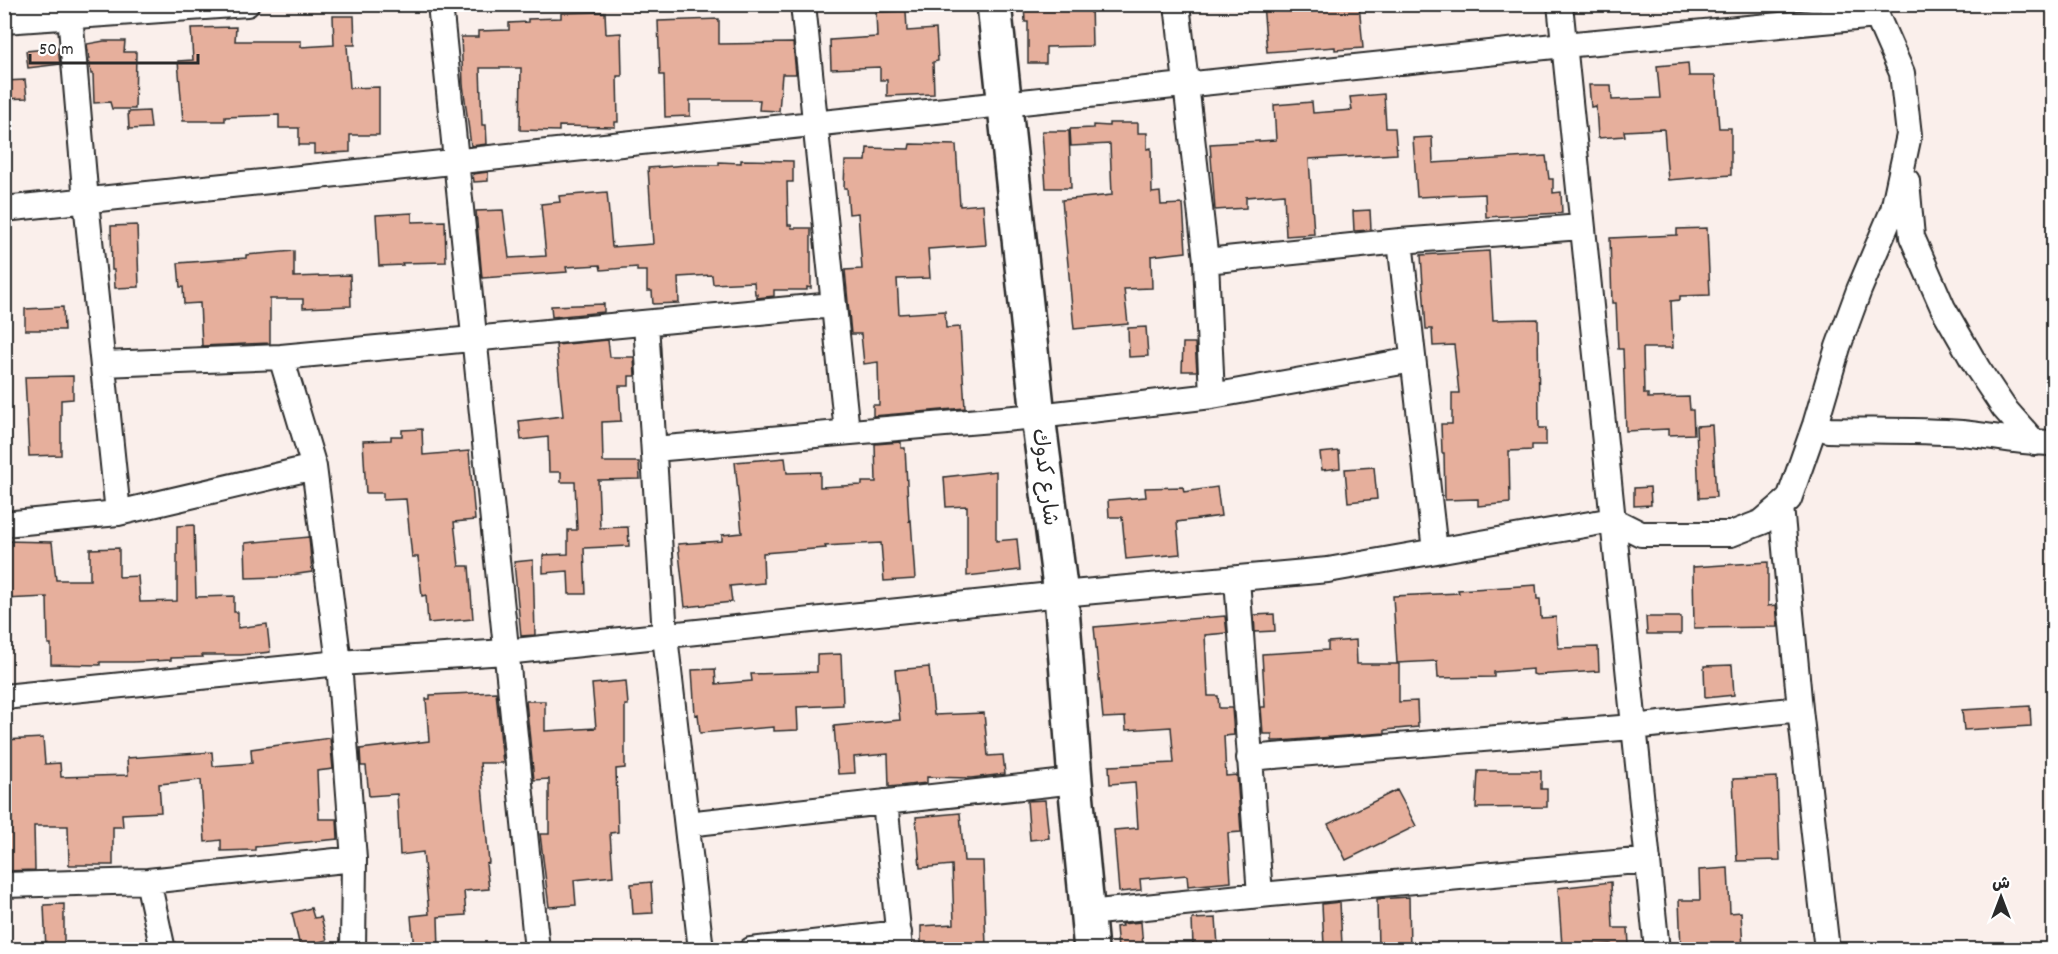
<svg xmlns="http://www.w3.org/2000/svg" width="2058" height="954" font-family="Dekko,'Playpen Sans Arabic',sans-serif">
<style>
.building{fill:#e6af9c;stroke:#2b2b2b;stroke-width:1.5}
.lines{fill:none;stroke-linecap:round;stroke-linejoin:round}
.street-casing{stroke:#2b2b2b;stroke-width:28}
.secondary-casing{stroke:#2b2b2b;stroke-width:38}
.street{stroke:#fff;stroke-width:24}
.secondary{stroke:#fff;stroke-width:33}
.labels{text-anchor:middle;stroke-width:6;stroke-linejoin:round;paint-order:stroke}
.street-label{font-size:21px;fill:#2b2b2b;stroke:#fff}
</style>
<rect width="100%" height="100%" fill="#faefeb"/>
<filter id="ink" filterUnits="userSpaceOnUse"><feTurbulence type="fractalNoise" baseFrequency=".0167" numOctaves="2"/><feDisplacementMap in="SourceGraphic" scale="12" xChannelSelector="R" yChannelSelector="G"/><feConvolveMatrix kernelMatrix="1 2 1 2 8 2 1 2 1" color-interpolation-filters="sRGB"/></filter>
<g filter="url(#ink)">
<!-- building -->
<path class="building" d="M1024 4H1091L1092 46 1046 47V63H1028V22H1025Z
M1263 4H1359L1363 48 1335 50V47L1267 52Z
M906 11 907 31 936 29 938 61 933 62 934 94 887 96V80H880V67L831 69 830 40 877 37 876 12Z
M605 12 606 34 621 33 622 76H617L618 122H615V127L559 126V131L520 130 521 68H480L482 125H486L487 144 471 146 463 84 461 37H478V31L509 30V23L528 22V19L561 18V13Z
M333 16H354L355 45H347L350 88 379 87V135H350V152L314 154V145H299V128H279V115L225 117V121H183L178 61 193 60 191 28 236 27 235 41H301V47L334 45Z
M719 19V44L793 43 796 74H782L779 111 759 110 760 100H690V116L665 117 664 75H660L658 21Z
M104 41H125L124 52H136L135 109H112L110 102 94 103 93 74H91L87 44Z
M58 48 60 64 28 68 26 51Z
M1688 63 1689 76H1715L1719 128H1731V175L1668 180 1664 129 1624 131 1625 136 1598 138 1596 106 1591 107 1589 85H1611L1612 100 1660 98 1657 66Z
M25 80 27 98 4 99V81Z
M1384 94 1386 128H1395L1397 154 1309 159 1314 234 1286 236 1284 194 1246 197V208L1215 210 1210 144 1276 140 1274 105 1312 102 1313 113 1352 110 1350 97Z
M149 111 151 128 129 129 128 112Z
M1109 123H1138V133H1147V149L1151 148 1152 193 1160 192 1161 205 1183 204 1186 252 1151 256 1152 288 1124 289 1128 324 1074 329 1062 200 1112 195 1110 144 1071 146 1070 129 1093 128V125L1109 126Z
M1042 131H1069L1071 188H1046Z
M1432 137 1433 163 1546 156 1549 179H1553V193L1561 192 1562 213 1486 217 1485 194 1417 197 1413 138Z
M910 144 956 145 960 206 983 204 986 245 928 249 930 278 897 279 899 314 945 311 946 328 960 327 965 408 873 416V405H879L878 362 864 364 861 334H851L845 270 862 269 858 213 849 214 847 188H844L845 161H866L867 148 909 149Z
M741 160 793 161V182H787L788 225H791L792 228H811V288L807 287V290H774V296L757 298V294H755L754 282 713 284 712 275 678 277 679 303 653 304 652 291H647V271H637V267L601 270 600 265 566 267 567 272 482 278 476 211 503 210 509 258 546 256 541 204 560 202 559 196 607 192 612 247 653 244 648 168 687 165H719V162L741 163Z
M488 172V181L474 182 473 174Z
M1370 210 1371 230 1354 231 1353 211Z
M412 213V222L445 221 446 262 402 263 403 265 379 266 376 215Z
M137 225 139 287 115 288 114 270H112L111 226Z
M1707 228 1710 295 1680 296V300L1671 301 1673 348H1643L1644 394H1648V398L1689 397 1690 410H1693L1694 434 1668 435V429L1626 431 1623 349H1618L1616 303H1612L1610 238 1677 235V229Z
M294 251V277L350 275 351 306 303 308V299H270V343L202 346 200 303 184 304 183 287H180L178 263 246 258V255Z
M1489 251 1493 320 1538 319 1539 428H1546V445H1532V450L1509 451 1510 503 1478 506V499L1445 500 1444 453H1442L1441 424H1452V393H1459L1454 345 1433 346 1432 329H1426L1421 255Z
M604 304V312L552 317 551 306Z
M63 307 64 330H25V309Z
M1146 327 1148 356 1129 357 1128 328Z
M608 340 610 357H634L635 376H629V386H619L621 421 602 422 603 462H639L640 479 598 480 600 528 628 527 629 546 584 548 586 594H569L568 571 543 573V555L568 554V530H577L575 482H561V472H549L548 437 521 440 519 421 563 416 556 345Z
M1183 343H1195L1197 371H1182Z
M73 376V399L61 400V455L29 456 25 377Z
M1712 425 1716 497 1699 498 1696 426Z
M422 429 423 455 469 451 475 520 454 522 459 566H469L473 619 428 623 426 595 422 596 418 557H412L406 499 383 500V493H366L363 441 391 440V436H402V430Z
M901 442V448H905L909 521 911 520 915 579 884 581 881 543 841 545 825 546 826 548 763 553 764 583 730 586 732 602 685 607 678 544 722 541V535L742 533 735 462 785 458 787 473 820 472V487L862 485V482H876L875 444Z
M1339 451 1340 468 1322 470 1320 453Z
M1374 467 1377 499 1348 502 1345 469Z
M996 471V541L1017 539 1020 570 967 576V506L946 507 944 477Z
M1183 487 1184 492 1217 487 1221 516 1177 522 1180 554 1126 559 1122 517H1109L1108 500 1146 497 1145 488Z
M1650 487 1651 505 1634 506V488Z
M194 525 196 597 234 596V612H238V628L267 624 270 652 241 655H202L203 657 171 658V660L133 662H100V665L51 664V644H48L47 597 4 599V541L52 542 56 580H90V549L119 548V577L138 576 140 602 177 601V526Z
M309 537 312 572 277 577 246 578 245 543Z
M533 560 535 635 521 636 514 562Z
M1768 562V606L1776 605 1778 627 1694 628 1693 567Z
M1536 585 1537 599H1540L1541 618 1556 617 1558 648 1598 647 1599 671 1536 675 1533 674V669L1494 672V677L1438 678 1437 661 1397 663 1393 596 1459 593 1458 590Z
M1274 614 1275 631 1255 632 1254 615Z
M1225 616 1227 633 1205 635 1208 696H1218L1219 708H1232L1234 735 1224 736 1226 776 1237 775 1241 832 1228 833 1231 882 1188 886 1187 875 1140 879 1141 890 1119 892 1114 830 1138 828 1135 782 1110 784 1109 766 1174 763 1171 727 1126 730 1125 717 1103 718 1094 627Z
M1646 617H1681V634H1647Z
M1356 640 1357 664H1399V702L1417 701 1418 727 1385 730V733L1280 741H1272V734H1263L1261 707H1265L1262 654 1328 650V642Z
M841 654 843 705 797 707 798 730 774 731V727L700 733 698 714 695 715 692 670 715 669 716 684 752 681 751 674 817 672V655Z
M1732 665 1734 695 1705 698 1704 666Z
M929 667 934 715 984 713 988 756 1003 755 1005 774 971 778 927 777V783L889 787 888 754 854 757 855 773 838 774 834 726 900 720 895 670Z
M626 681 628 705H625V768L616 769 618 832 610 833 613 876 574 880 576 905 549 907 540 834H549V779L534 780 526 701H545V731L596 728 592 684Z
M496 692 503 763H480L489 863 486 864 489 889 464 891 466 915 438 917 439 950H414L411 916 429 914 423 852 400 855 397 794 369 796 366 766H361L360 749 429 741 426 699H430V695Z
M2030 706 2031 726 1964 730 1962 710Z
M43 738 45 764 60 763 61 777 128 775 127 758 212 752 213 766 252 763 251 749 330 738 333 769 317 771 319 819H337L338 839 255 847V850L221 851V840L205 842 201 780 159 784 161 812 122 814 123 827H113V865H69L68 826H34L35 870 4 871V740Z
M1478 771H1541V789H1547V807L1476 808Z
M1777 777 1780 860 1737 861 1733 779Z
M1397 790 1416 826 1346 860 1328 824Z
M1045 800 1049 838 1030 840 1027 801Z
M960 813 964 861H983L986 947 985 950H921V926L954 924 952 865 920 868 916 817Z
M1728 868 1730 913 1741 912 1743 950H1681L1679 900H1700L1699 870Z
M651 882 653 913 633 914 631 884Z
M1611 882 1613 928H1628L1629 945 1611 946V944L1562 946 1558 888Z
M1409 897 1410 950H1378L1377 899Z
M1340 902 1342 946H1324L1322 904Z
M64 904V950H46L44 905Z
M311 908 314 918 321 917 327 940 300 947 292 913Z
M1216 918 1218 945 1193 946 1192 919Z
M1141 922 1143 947 1118 949 1116 927 1122 926 1121 924Z"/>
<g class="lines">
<defs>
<path id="street" d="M440 4 537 950
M803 4 847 432
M1177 4 1206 261 1212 396
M1560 4 1657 950
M70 15 86 201 118 513
M4 21 247 4
M1907 181 1912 237 1943 308 1978 369 2004 408 2035 443
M4 209 1564 45 1877 16
M1400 241 1435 551
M1206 261 1400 241 1581 227
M646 323 665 636 701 950
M281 357 314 467 339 663 354 859 353 950
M103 364 281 357 833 305
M1815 425 1828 430C1873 431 1917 430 1962 433 1993 436 2023 443 2054 443
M654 449 1038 416 1212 396 1413 360
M4 524 118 513 314 467
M1237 579 1260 895
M4 697 339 663 505 652 1061 594 1328 570 1613 520 1641 534H1731L1762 522 1789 499 1815 425 1838 347 1859 290 1893 210 1909 135 1902 73 1877 16 1876 4
M1800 709 1827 950
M1249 758 1633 727 1800 709 1781 506
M885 802 900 949
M687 824 1075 781
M148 881 163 950
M4 885 148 881 354 859
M1088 913 1260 895 1648 860
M751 950 899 933"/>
<path id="secondary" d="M994 4 1038 416 1061 594 1075 781 1091 950"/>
</defs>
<!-- street casing -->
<use href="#street" class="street-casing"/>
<!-- secondary casing -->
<use href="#secondary" class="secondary-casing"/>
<!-- street -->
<use href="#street" class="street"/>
<!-- secondary -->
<use href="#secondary" class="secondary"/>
</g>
</g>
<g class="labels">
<!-- street labels -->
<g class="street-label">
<text transform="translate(1046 477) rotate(83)" y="7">شارع كدوك</text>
</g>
</g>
<!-- margin -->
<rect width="2058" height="954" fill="none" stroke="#fff" stroke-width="24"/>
<rect x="12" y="12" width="2034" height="930" fill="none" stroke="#2b2b2b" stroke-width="2" filter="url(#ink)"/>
<!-- north arrow -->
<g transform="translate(2001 897)" stroke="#ffffff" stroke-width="4.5" paint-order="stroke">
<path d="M0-4.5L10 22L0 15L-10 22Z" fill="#2b2b2b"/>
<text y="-9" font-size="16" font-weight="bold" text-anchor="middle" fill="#2b2b2b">ش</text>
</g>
<!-- scale -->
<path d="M30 54v9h168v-9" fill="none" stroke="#2b2b2b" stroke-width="3"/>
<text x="39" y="54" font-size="18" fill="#2b2b2b" stroke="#ffffff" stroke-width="4.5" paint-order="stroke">50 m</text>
</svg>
